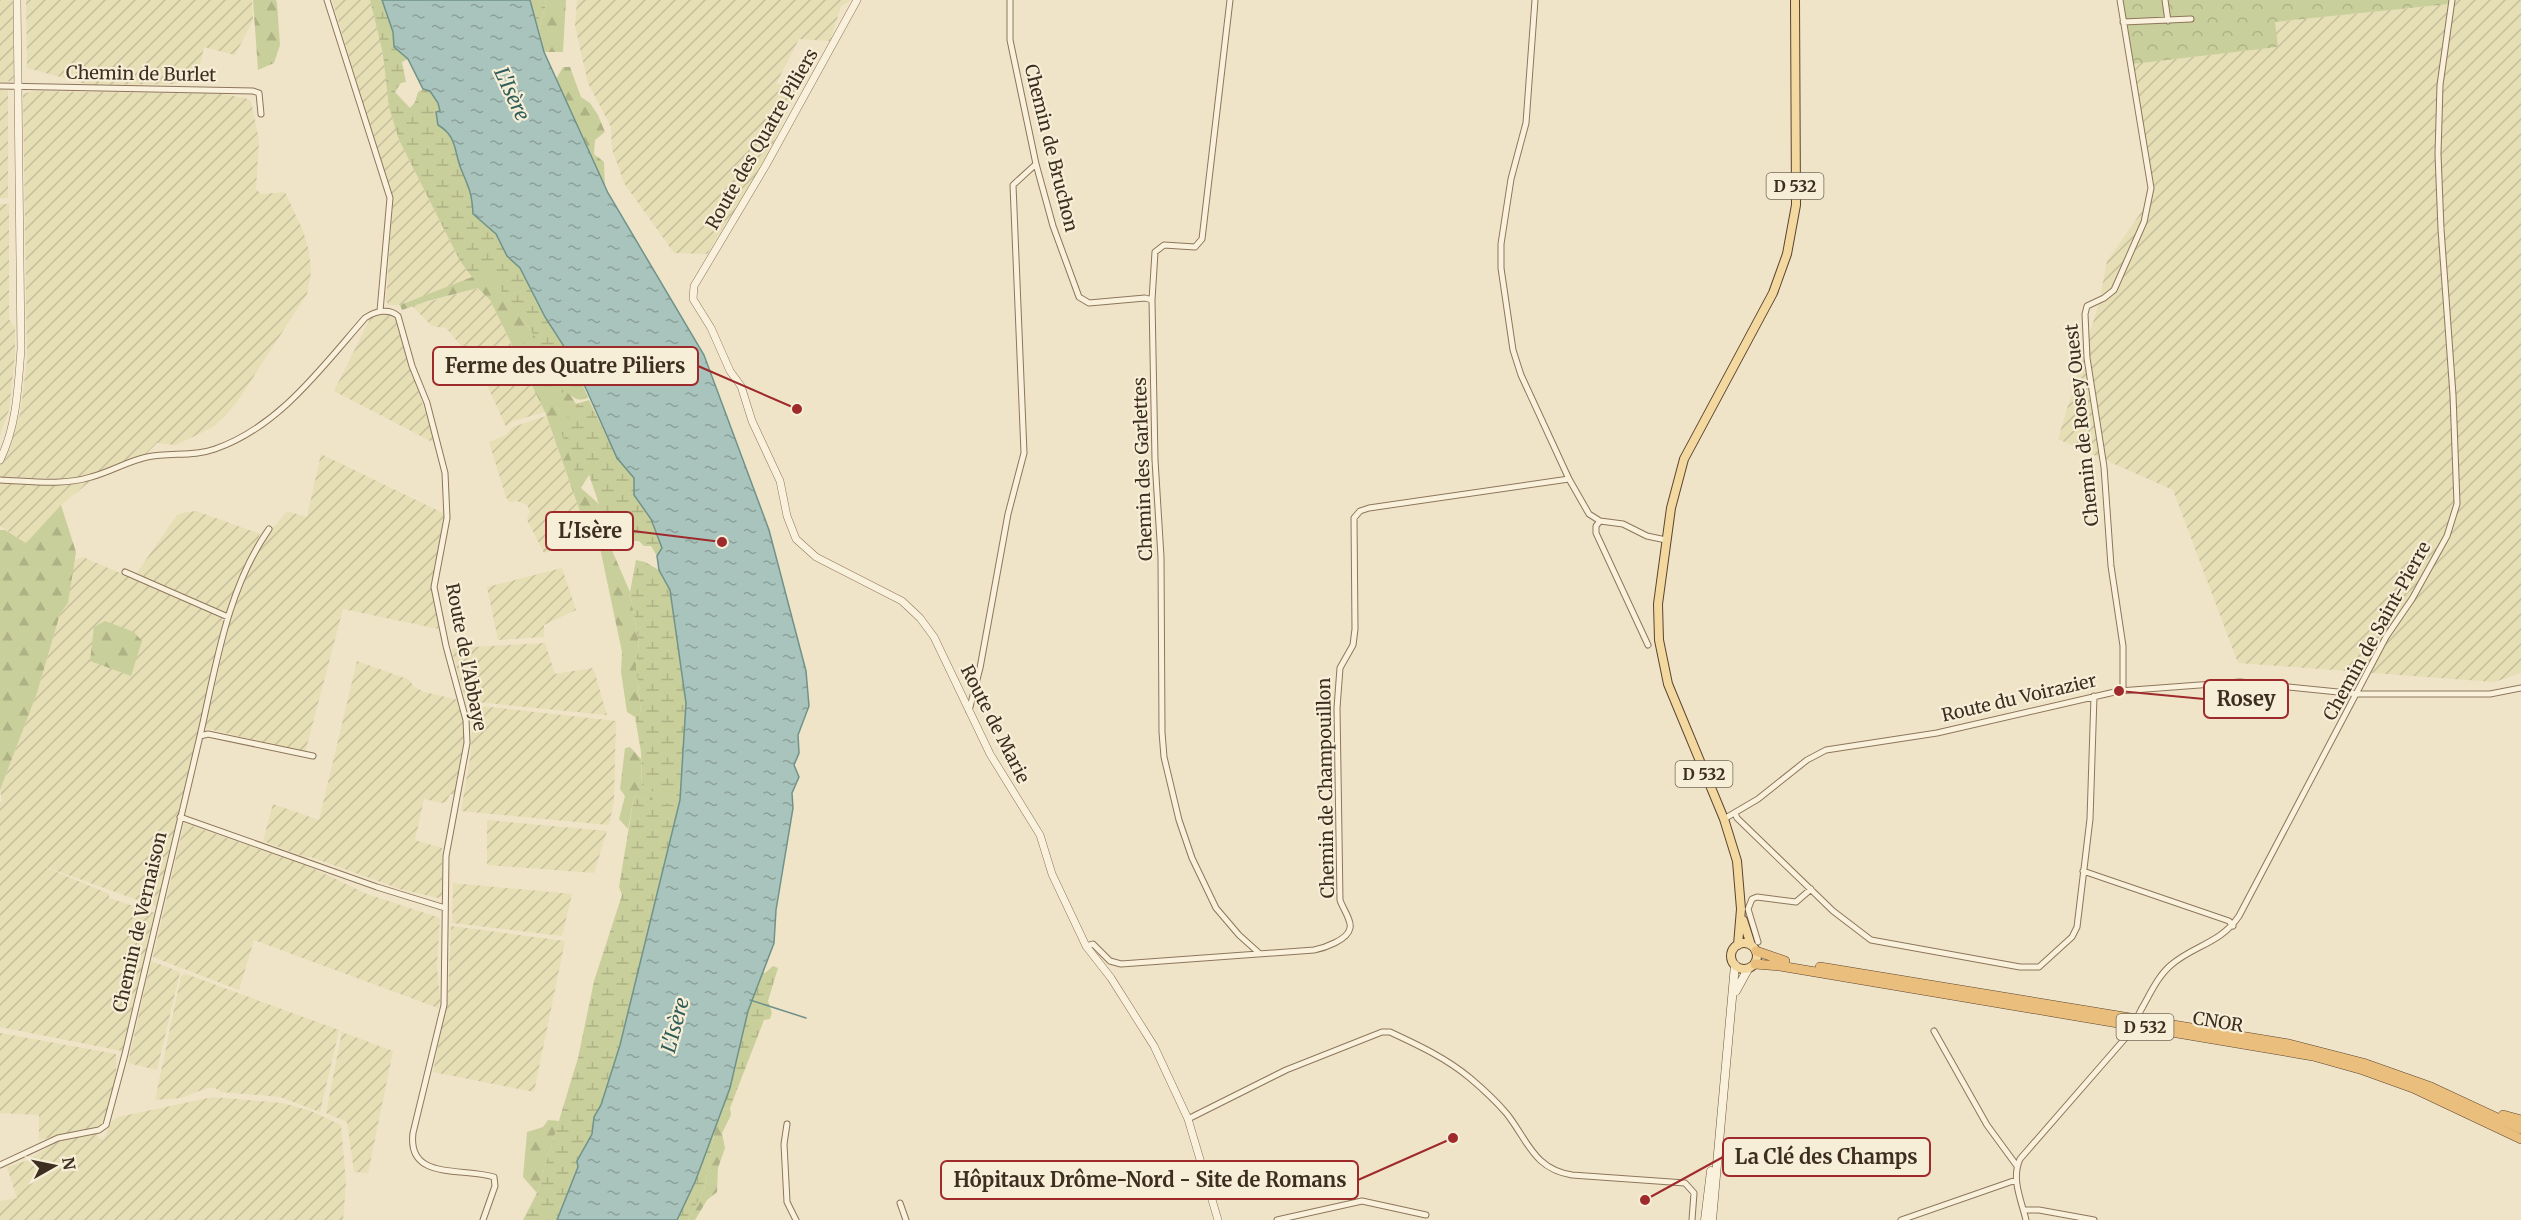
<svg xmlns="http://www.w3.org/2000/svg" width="2521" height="1220" font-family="Merriweather,serif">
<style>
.farmland{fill:url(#farmland-furrows)}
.forest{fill:url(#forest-firs)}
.wetland{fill:url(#wetland-marsh)}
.park{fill:url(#park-crowns)}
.water{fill:url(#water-ripples);stroke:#6f938a;stroke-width:1.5}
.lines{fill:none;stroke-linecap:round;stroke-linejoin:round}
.stream{stroke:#6f938a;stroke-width:1.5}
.minor-casing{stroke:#8d765c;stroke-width:7}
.tertiary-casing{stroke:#8d765c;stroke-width:8}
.secondary-casing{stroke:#6f573f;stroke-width:9}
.primary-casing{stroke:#5b4430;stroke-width:10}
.trunk-casing{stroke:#5b4430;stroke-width:10}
.minor{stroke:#faf1dc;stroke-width:5}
.tertiary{stroke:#faf1dc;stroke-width:7}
.secondary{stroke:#faf1dc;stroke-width:8}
.primary{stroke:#f3d9a0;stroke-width:8}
.trunk{stroke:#eabe7c;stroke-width:9}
.minor-bridge-casing{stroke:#8d765c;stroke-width:7;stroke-linecap:butt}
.minor-bridge{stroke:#faf1dc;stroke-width:5}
.labels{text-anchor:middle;stroke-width:4.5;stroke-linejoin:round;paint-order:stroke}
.shield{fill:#f7eed8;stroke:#756857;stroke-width:1.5}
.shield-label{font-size:16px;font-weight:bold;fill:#3d2e20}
.street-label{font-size:18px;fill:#3d2e20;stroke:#f7eed8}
.water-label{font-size:20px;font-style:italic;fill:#2f5d5a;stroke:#f7eed8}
.leader{fill:none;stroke:#9e2a2b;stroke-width:2}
.callout-dot{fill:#9e2a2b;stroke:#f7eed8;stroke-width:2}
.callout{fill:#f7eed8;stroke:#9e2a2b;stroke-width:2}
.callout-label{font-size:20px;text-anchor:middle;font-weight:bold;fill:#3d2e20}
</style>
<defs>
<pattern id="farmland-furrows" width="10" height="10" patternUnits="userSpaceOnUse" patternTransform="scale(1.5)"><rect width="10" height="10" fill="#e6deb5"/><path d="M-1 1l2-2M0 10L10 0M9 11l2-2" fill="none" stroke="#c6bf9b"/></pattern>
<pattern id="forest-firs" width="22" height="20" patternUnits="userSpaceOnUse" patternTransform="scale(1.5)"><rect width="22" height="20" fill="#c9cf9b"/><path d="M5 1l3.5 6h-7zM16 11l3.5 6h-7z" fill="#aeb285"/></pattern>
<pattern id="wetland-marsh" width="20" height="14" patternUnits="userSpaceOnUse" patternTransform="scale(1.5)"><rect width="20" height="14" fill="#c9cf9b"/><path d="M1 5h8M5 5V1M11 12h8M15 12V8" fill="none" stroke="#aeb285"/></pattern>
<pattern id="park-crowns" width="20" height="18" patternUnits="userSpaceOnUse" patternTransform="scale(1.5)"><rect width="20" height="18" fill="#c9cf9b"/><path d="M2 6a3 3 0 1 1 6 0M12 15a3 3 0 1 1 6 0" fill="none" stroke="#aeb285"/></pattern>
<pattern id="water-ripples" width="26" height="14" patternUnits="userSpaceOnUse" patternTransform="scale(1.5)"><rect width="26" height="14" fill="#a9c4bc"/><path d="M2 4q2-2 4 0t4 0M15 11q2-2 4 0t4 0" fill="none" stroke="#8ba098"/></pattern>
</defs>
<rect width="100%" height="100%" fill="#f0e4c8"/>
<!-- farmland -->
<path class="farmland" d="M0 0H13L14 81 0 82Z
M26 0H252L253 20 235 55 204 47 197 79 173 84 90 85 27 68Z
M332 0H370L383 54 399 140 460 261 472 277 400 305H389L386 301 393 202Z
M577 0H851L841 6 830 41 799 39 776 84 798 86 765 162 707 254 674 253 624 183 612 149 611 127 588 83 575 26Z
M2449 0H2521V673L2494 682 2238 663 2173 490 2058 439 2099 303 2107 261 2154 194 2133 64 2278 47 2274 22 2448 4Z
M0 90H8V198H0Z
M33 91 222 94 245 98 251 101 259 140 256 189 261 194 285 192 303 231 309 251 311 272 307 294 237 402 226 415 213 427 176 445 157 443 146 454 77 479 0 477V466L20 414 27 361 23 94Z
M0 204H9V319L15 327V355L9 410 0 435Z
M479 288 490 300 545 412 513 421 506 427 479 367 446 328 432 326 412 306Z
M379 314H392L398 321 399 333 436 444 334 391 370 319Z
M546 416 590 540 544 553 527 520 530 511 527 505 517 501 509 502 506 497 489 442 506 435 513 427Z
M321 454 445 514 432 587 439 629 343 609 305 753 205 728 231 617 260 544 287 511 307 517Z
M93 479 61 505 26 543 0 526V483L73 484Z
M196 511 260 534 226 615 136 574 177 515 186 512Z
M83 557 221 617 224 623 157 907 40 865 109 894V898L155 913 122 1051 0 1027V803L2 801 0 790 37 693 60 614 68 603 74 560Z
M562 568 576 610 544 625V637L498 640 487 587Z
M545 643 555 674 592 668 594 670 607 715 466 701 452 651 455 648Z
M357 661 410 680 413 686 424 692 459 700 464 720 465 741 455 795 450 794 446 802 442 803 424 799 415 840 442 848V896L438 898 403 890 311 857H304L263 841 273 804 319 820Z
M472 705 616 721 614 801 609 825 461 811 471 753Z
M487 820 607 831 594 873 487 865Z
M184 823 308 866 367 894 440 918 437 965 440 1001 438 1008 254 940 239 990 153 957Z
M453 883 572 894 562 936 452 923Z
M451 926 565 941 534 1092 433 1072 448 997Z
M151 961 180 972 157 1070 128 1063Z
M186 974 339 1030 320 1112 280 1097 221 1092 215 1088H207L181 1098 155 1100 181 976Z
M342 1032 393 1051 368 1173 354 1172 347 1122 326 1113Z
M0 1033 116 1054V1081L107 1117 102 1124 94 1128 39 1140V1115L0 1113Z
M213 1097 283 1103 311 1111 341 1125 346 1183 343 1220H0V1201L17 1198 7 1167 26 1161 58 1141 97 1134 99 1139H104L112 1121 118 1117Z"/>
<!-- forest -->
<path class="forest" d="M253 0H276L277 3 280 45 274 63 258 70Z
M547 0H566L563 52H544L539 30Z
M563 67H570L581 97 590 103 598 115 605 132 595 140 594 154 604 162 605 187 556 79Z
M489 273 537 339 520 336 546 373 547 382 569 393 576 404 581 488 599 504 594 516 603 542H595L590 540 545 412 490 300 478 288 428 301 402 310 400 305 472 277Z
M61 505 76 552 68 603 60 614 37 693 0 790V530H5L26 543Z
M607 544 611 548 630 592 639 644 636 663 641 713 635 717 627 712 621 672 622 652 600 548Z
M105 621 134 632 142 641 131 676 90 661 94 627Z
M630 747 641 759 642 787 673 800 674 806 634 796 628 829 619 819 625 796 620 789 625 748Z
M730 1108 731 1115 722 1133 725 1148 718 1168 717 1192 707 1200 695 1220H688L704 1190 717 1118 721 1110Z
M548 1120 559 1121 537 1193 523 1177 527 1132 543 1127Z"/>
<!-- wetland -->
<path class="wetland" d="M370 0H382L393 32 394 47 408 59 402 62 406 82 401 83 395 92 410 108 415 102 418 92 423 89 430 91 438 103 446 129 455 143 460 167 473 194V214L496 234 507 256 520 268 545 317 574 362 588 398C576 402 575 398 566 392L548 395 543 386 547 382 546 373 535 368 519 335 536 338 489 274 472 277 460 261 399 140 389 107 383 54Z
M530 0H547L539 30Z
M589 400 617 458 634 478V496L651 519 662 548 657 556 651 546H644L639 541H625L622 536 603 542 594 516 599 504 589 475 581 488 561 432 566 418 575 412 576 404Z
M636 560 645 562 659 570 670 590 686 703 680 800 620 1045 601 1105 594 1117 592 1134 577 1161 578 1167 557 1220H523L537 1193 578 1058 594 981 622 895 619 887 634 796 674 805 672 800 642 787 641 752 635 717 641 713 636 663 639 644 630 592Z
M773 966 778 968 768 1001 772 1013 770 1019 764 1020 730 1108 721 1110 730 1088 748 1011 763 972 765 973Z
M717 1118 704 1190 688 1220H677L695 1182Z"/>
<!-- park -->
<path class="park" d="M2123 0H2449V4L2275 22 2278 47 2133 64Z"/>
<!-- water -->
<path class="water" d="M382 0H530L544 52 608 193 704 355 769 530 806 671 809 706 798 735 799 753 794 765 799 777 792 793 793 808 776 910 774 943 748 1011 730 1088 695 1182 677 1220H557L578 1167 577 1161 592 1134 594 1117 601 1105 620 1045 680 800 686 703 670 590 659 570 657 556 662 548 651 519 634 495V478L617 458 574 362 545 317 520 268 507 256 496 234 473 214C472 193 469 188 461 169 454 151 457 136 438 125L436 112 440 111 438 103 430 91 423 89 408 59 394 47 393 32Z"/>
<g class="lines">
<!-- stream -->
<path class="stream" d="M750 1000 806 1018"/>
<defs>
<path id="minor" d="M327 0 390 198 380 311
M1010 0V40L1036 164 1053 226 1079 297 1089 303 1145 298 1152 300
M1230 0 1202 239 1195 247 1164 245 1155 252 1152 300 1155 460 1161 557 1162 732 1164 757 1179 820 1192 858 1216 908 1239 935 1259 953
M1535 0 1526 123 1511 179 1501 244V268L1513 350 1521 375 1569 479 1589 514 1600 521 1623 524 1647 536 1666 540
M2120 0 2151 188 2144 222 2114 290 2104 298 2087 306 2085 314 2087 358 2104 467 2111 566 2123 646V691
M2165 0 2168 21
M2123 22 2191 19
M0 86 253 91 259 93 261 114
M0 480C29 481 63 486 91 477 110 472 128 461 147 457 170 452 193 457 215 449 279 427 322 367 365 318 375 311 389 308 398 316L412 366 427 403 445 473 447 518 434 587 446 646 466 720 467 743 446 856 444 1005 413 1133C407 1181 462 1167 494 1177L495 1186 483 1220
M1600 521 1596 526V533L1648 645
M125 572 228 617
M969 711 980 668 1008 514 1024 453 1013 185 1036 164
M200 736C216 666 227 589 269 529
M1735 813 1737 818 1833 911 1871 940 2020 967H2039L2072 937 2077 927 2090 819 2094 696
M180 817 377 887 445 908
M1724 819 1758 799 1807 760 1826 750 1937 733 2119 691 2240 682 2358 694H2490L2521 688
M2083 871 2229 921 2233 926
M1758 942 1748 909 1752 899 1757 897 1796 902 1811 889
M1086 946 1093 944 1110 961 1121 964 1314 950C1324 948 1348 940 1350 928 1352 921 1342 907 1340 900L1337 708 1340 668 1353 645 1355 629 1354 518 1360 511 1369 508 1569 479
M2142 1008C2150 994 2158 976 2171 965 2194 945 2220 944 2239 916L2386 637 2412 599 2447 536 2457 504 2453 395 2441 229 2438 154 2440 85 2452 0
M1934 1031 1987 1125 2017 1166
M1188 1119 1286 1070 1382 1032H1390C1418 1045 1446 1058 1470 1078 1483 1089 1496 1101 1507 1114 1528 1141 1534 1169 1572 1175L1685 1183 1694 1193 1692 1220
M787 1124 784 1144 787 1202 796 1220
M0 1165 58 1138 99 1130 106 1125 125 1054 200 736 208 734 313 756
M900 1203 906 1220
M2024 1210H2039L2094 1220
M1277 1220 1362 1201 1426 1215
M1901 1220 2016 1180
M2026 1220C2021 1199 2011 1179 2020 1159L2128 1035"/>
<path id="tertiary" d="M857 0 766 165 694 286 693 299 711 328 730 371 741 386 752 421 780 481 787 516 796 539 816 557 902 601 920 618 934 637 990 754 1040 835 1052 874 1086 946 1111 978 1154 1046 1188 1119 1218 1220
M0 460C17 425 18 387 21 349L17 0"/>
<path id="secondary" d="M1736 991 1748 969
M1705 1220 1711 1171
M1712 1220 1735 965"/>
<path id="primary" d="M1743 920 1751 945
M1731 956a13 13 0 1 1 26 0a13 13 0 1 1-26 0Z
M1738 945 1741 909 1737 861 1724 819 1668 684 1659 640 1658 604 1671 508 1684 459 1773 293 1787 254 1796 205 1795 0"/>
<path id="trunk" d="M1756 951 1785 961
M1755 964 1780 966 2313 1056 2363 1070 2413 1088 2521 1139
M1820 967 2289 1044 2363 1063 2431 1087 2521 1129
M2503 1115 2521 1120"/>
</defs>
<!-- minor casing -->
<use href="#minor" class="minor-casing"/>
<!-- tertiary casing -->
<use href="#tertiary" class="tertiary-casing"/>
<!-- secondary casing -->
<use href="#secondary" class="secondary-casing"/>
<!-- primary casing -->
<use href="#primary" class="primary-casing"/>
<!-- trunk casing -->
<use href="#trunk" class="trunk-casing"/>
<!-- minor -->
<use href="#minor" class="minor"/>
<!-- tertiary -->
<use href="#tertiary" class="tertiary"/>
<!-- secondary -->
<use href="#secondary" class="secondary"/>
<!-- primary -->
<use href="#primary" class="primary"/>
<!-- trunk -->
<use href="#trunk" class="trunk"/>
<defs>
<path id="minor-bridge" d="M2128 1035 2142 1008"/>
</defs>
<!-- minor-bridge casing -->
<use href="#minor-bridge" class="minor-bridge-casing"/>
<!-- minor-bridge -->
<use href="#minor-bridge" class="minor-bridge"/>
</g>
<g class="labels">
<!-- shield labels -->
<g class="shield">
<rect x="1766.5" y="173" width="57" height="26" rx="4.5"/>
<rect x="1675.5" y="761" width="57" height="26" rx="4.5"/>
<rect x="2116.5" y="1014" width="57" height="26" rx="4.5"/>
</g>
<g class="shield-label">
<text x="1795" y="192">D 532</text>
<text x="1704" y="780">D 532</text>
<text x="2145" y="1033">D 532</text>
</g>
<!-- street labels -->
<g class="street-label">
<text transform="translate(141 74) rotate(1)" y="6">Chemin de Burlet</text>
<text transform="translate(762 139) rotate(-60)" y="6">Route des Quatre Piliers</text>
<text transform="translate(1051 148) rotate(76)" y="6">Chemin de Bruchon</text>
<text transform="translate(2082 425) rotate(-96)" y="6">Chemin de Rosey Ouest</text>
<text transform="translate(1143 469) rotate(-92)" y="6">Chemin des Garlettes</text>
<text transform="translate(2377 631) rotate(-61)" y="6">Chemin de Saint-Pierre</text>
<text transform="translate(466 657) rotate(79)" y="6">Route de l'Abbaye</text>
<text transform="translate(2019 698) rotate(-13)" y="6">Route du Voirazier</text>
<text transform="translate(995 724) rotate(63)" y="6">Route de Marie</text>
<text transform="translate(1326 788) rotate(-91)" y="6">Chemin de Champouillon</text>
<text transform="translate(140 922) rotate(-77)" y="6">Chemin de Vernaison</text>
<text transform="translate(2218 1022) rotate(9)" y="6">CNOR</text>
</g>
<!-- water labels -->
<g class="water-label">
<text transform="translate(512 94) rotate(65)" y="7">L'Isère</text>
<text transform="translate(675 1025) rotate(-75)" y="7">L'Isère</text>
</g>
</g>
<!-- callouts -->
<path class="leader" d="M797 409L698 366M722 542L633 531M2119 691L2204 699M1645 1200L1723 1157M1453 1138L1358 1180"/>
<g class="callout-dot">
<circle cx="797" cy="409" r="6"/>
<circle cx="722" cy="542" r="6"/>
<circle cx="2119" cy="691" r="6"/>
<circle cx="1645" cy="1200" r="6"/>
<circle cx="1453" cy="1138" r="6"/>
</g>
<g class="callout">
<rect x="433" y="347" width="265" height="38" rx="6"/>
<rect x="546" y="512" width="87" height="38" rx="6"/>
<rect x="2204" y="680" width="84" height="38" rx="6"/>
<rect x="1723" y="1138" width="207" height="38" rx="6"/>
<rect x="941" y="1161" width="417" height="38" rx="6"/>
</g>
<g class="callout-label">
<text x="565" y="373">Ferme des Quatre Piliers</text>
<text x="590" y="538">L'Isère</text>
<text x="2246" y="706">Rosey</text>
<text x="1826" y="1164">La Clé des Champs</text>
<text x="1150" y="1187">Hôpitaux Drôme-Nord - Site de Romans</text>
</g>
<!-- north arrow -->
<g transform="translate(54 1166) rotate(81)" stroke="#f7eed8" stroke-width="4.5" paint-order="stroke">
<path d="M0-4.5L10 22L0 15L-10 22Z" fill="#3d2e20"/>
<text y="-9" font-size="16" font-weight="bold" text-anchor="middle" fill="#3d2e20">N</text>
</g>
</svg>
